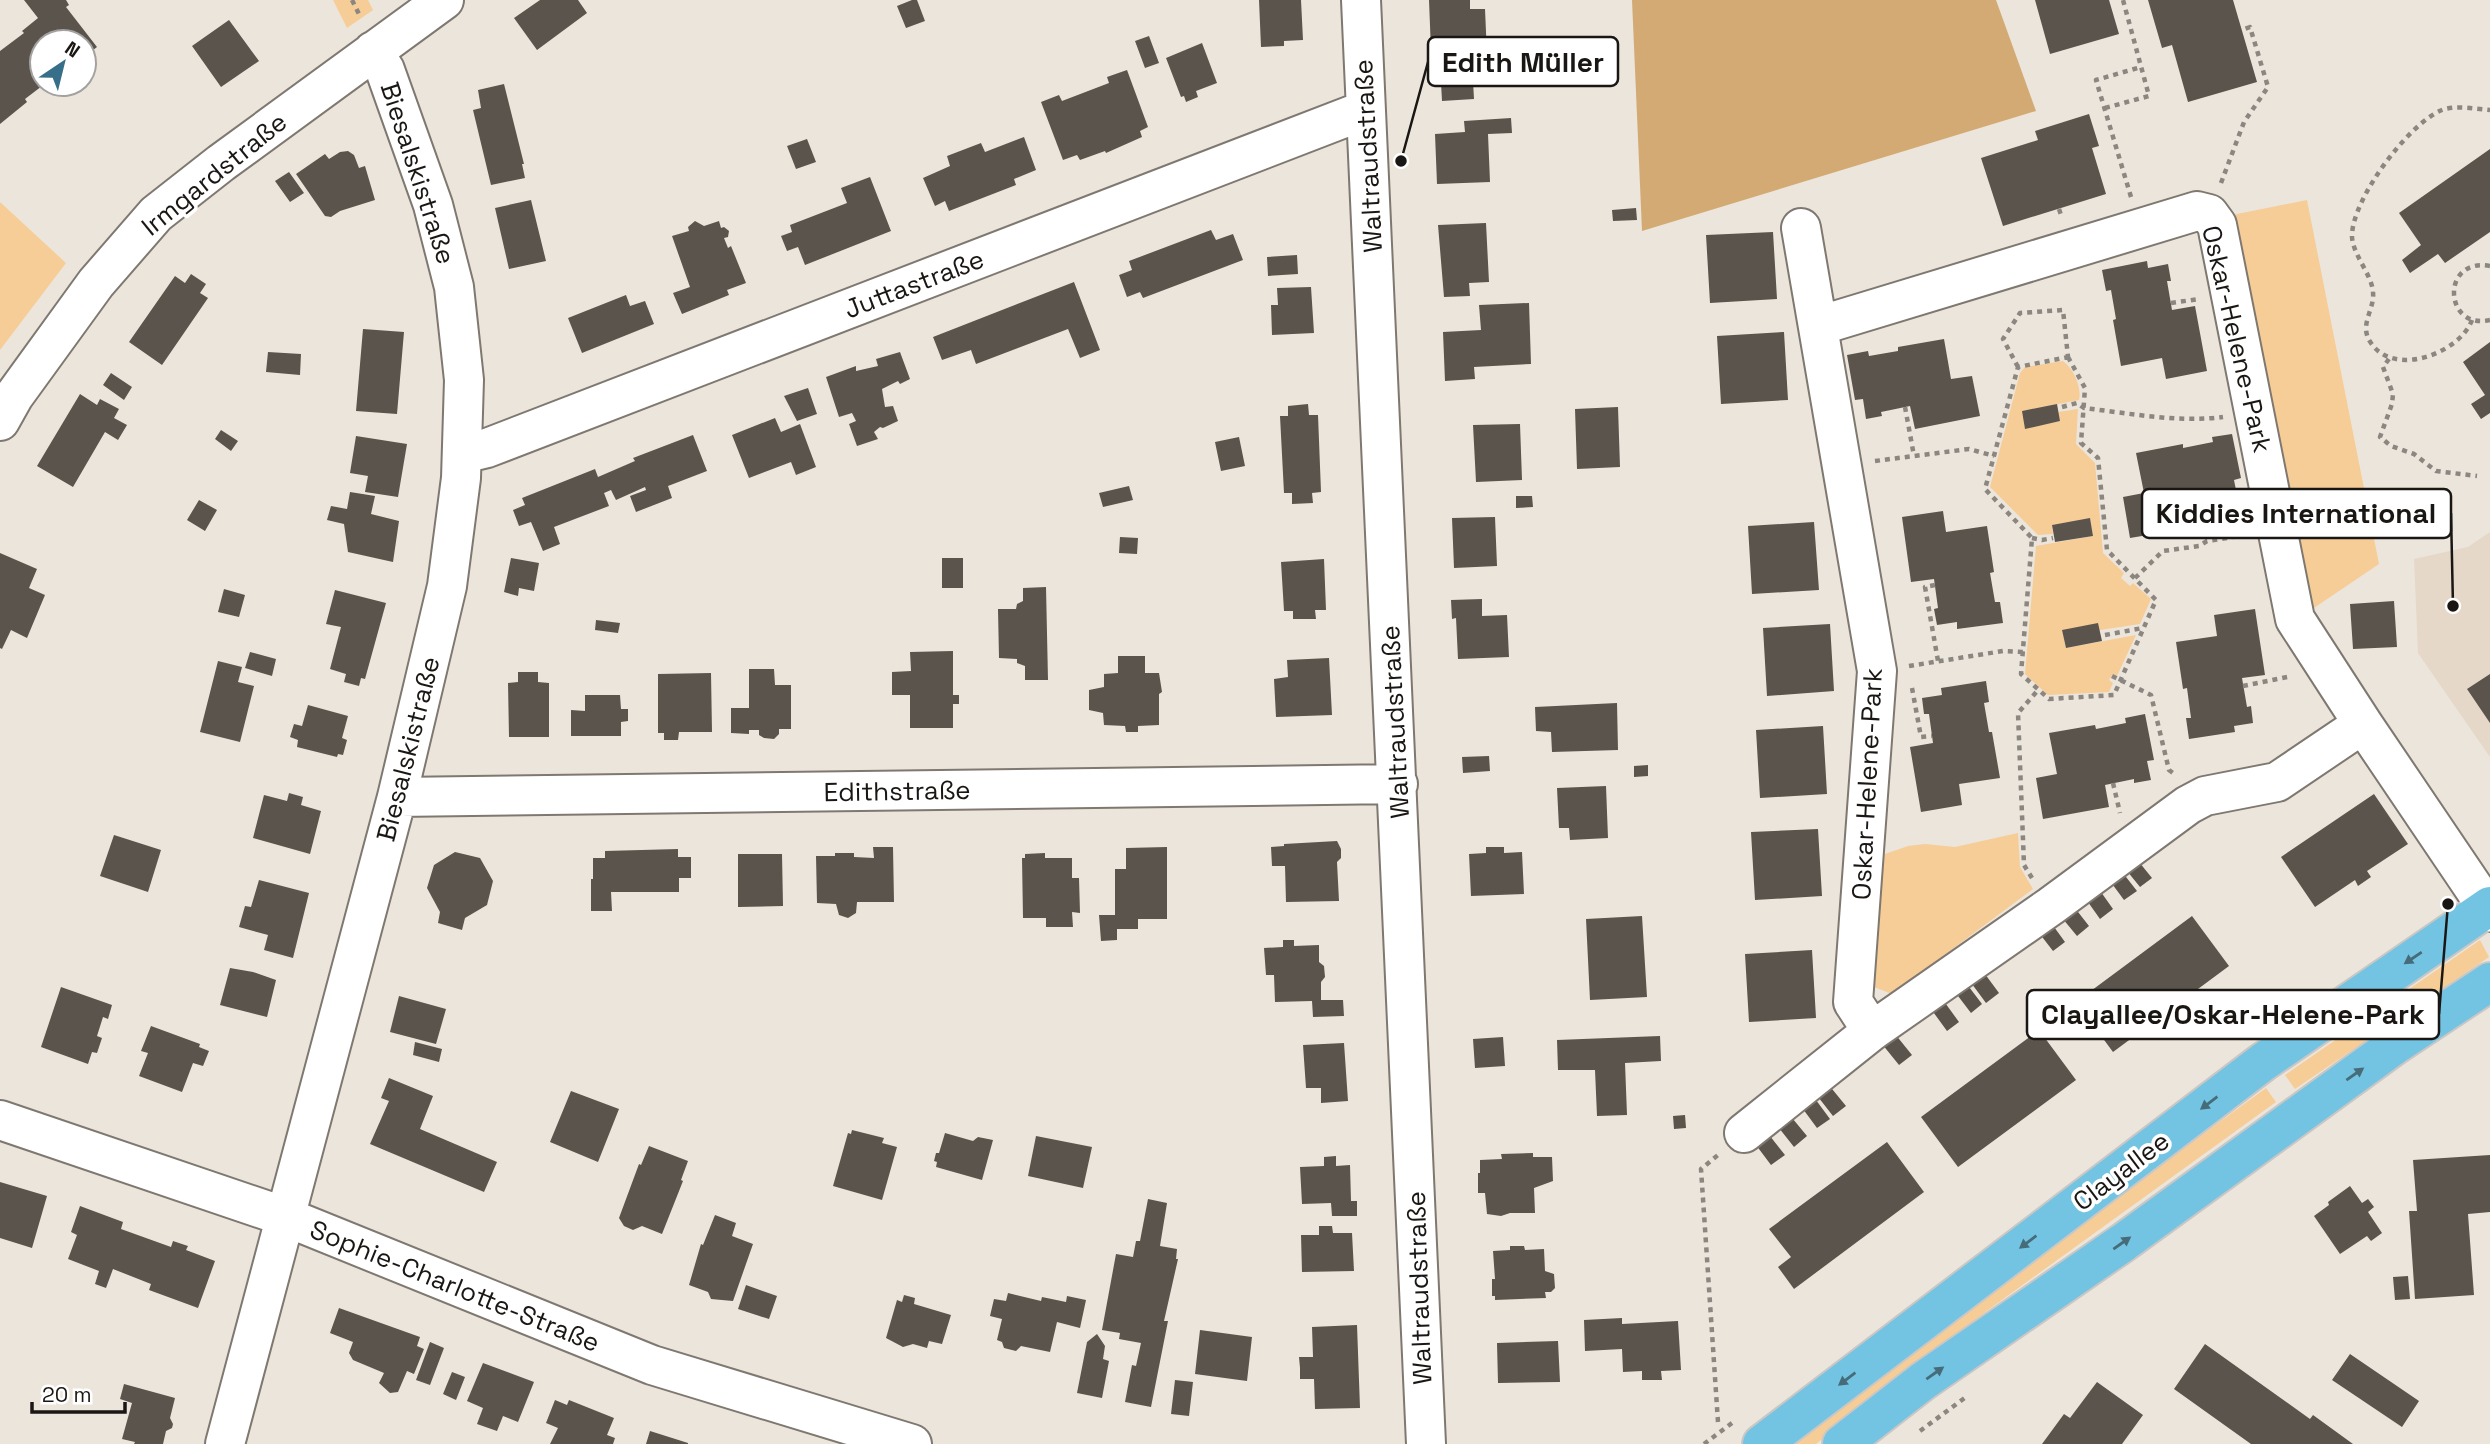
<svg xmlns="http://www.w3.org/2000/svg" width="2490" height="1444" font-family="'Space Grotesk',sans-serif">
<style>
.built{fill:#e5d8c9}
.green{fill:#f6cd97}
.forest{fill:#d3aa73}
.building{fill:#5a544c}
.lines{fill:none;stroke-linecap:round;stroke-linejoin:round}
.minor-casing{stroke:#7f7870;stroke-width:42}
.major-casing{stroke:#c8c7c6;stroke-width:42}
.path{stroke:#8b8680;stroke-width:4.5;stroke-dasharray:5 5;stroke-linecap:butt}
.minor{stroke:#fff;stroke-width:38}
.major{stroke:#73c3e2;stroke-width:38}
.oneway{fill:#466c7a}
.labels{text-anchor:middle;stroke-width:7;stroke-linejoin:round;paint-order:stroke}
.street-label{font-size:26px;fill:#191613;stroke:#fff}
.leader{fill:none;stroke:#191613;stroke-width:2.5}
.callout-dot{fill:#191613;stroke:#fff;stroke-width:2.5}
.callout{fill:#fff;stroke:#191613;stroke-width:2.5}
.callout-label{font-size:28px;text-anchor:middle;font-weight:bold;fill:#191613}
</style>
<rect width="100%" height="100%" fill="#ece5db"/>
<!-- built -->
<path class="built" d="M2490 532V757L2418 653 2414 559 2468 547Z"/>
<!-- green -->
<path class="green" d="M333 0H368L373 10 347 28Z
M2307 200 2379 564 2305 614 2232 215Z
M0 202 66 263 0 350Z
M2063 361C2074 369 2082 388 2079 400L2023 411 2025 428 2060 421 2058 412 2078 409 2076 444 2095 463 2103 553 2124 573 2121 578 2130 586 2133 583 2151 599 2140 624 2100 630H2062L2066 648 2136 635 2117 676 2113 674 2109 680 2113 683 2109 692 2048 695 2025 674 2036 546 2093 536 2090 519 2052 525 2053 534 2038 535 1990 487 2020 373 2025 367Z
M2018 833 2020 867 2033 889 1892 994 1874 987 1871 972 1882 855 1908 846 1925 844 1955 847Z
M2480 940 2489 957 2295 1089 2285 1075Z
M2266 1088 2276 1102 1988 1310 1816 1444H1787L1974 1301Z"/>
<!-- forest -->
<path class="forest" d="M1632 0H1996L2036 111 1642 231Z"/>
<!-- building -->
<path class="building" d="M24 0H66L69 5 66 7 97 47 84 57V42H42V86L25 99 27 102 0 124V51L24 33 22 31 38 18Z
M540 0H578L587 13 537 50 514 18Z
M912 0H917L925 21 906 28 897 6Z
M1259 0H1301L1303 40 1284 41V46L1261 47Z
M1429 0H1470V9H1485L1487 55H1473V75L1432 77Z
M2035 0H2109L2119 34 2050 54Z
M2148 0H2233L2257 82 2188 102 2172 45 2162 48Z
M229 20 259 61 221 87 192 46Z
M1149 36 1159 63 1145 68 1135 41Z
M1202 43 1217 83 1196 91 1198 97 1186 102 1184 96 1181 97 1166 58Z
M1127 70 1148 127 1140 131 1142 137 1106 153 1105 151 1080 160 1077 155 1063 160 1041 102 1059 95 1062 101 1109 83 1107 77Z
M1473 81 1474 99 1442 101 1441 83Z
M504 84 524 164H522L525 178 491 185 473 110 481 108 478 90Z
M2089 114 2099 146 2092 148 2106 194 2003 226 1981 158 2038 140 2035 131Z
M1511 118 1512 133 1488 134 1490 182 1437 184 1435 134 1465 132 1464 121Z
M1024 137 1036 170 1014 179 1016 185 949 211 945 201 935 206 923 178 950 166 947 156 981 143 985 152Z
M807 139 816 162 796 169 787 146Z
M2490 149V232L2445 263 2438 254 2410 273 2402 260 2421 245 2399 213Z
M348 151 354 155 359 168 365 166 375 200 340 211 331 217 325 216 296 174 325 154 329 159 340 152Z
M289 172 304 193 290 202 275 181Z
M870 177 891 231 805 265 798 247 787 251 781 236 792 232 790 225 847 203 841 188Z
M531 200 546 261 509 269 495 208Z
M1636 208 1637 220 1613 221 1612 210Z
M695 221 704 226 719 221 721 228 724 227 729 231 728 237 724 238 728 248 731 246 746 283 727 290 729 295 682 314 673 293 690 287 672 236 689 231 688 227Z
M1486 223 1489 282 1469 283 1470 296 1444 297 1438 225Z
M1211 230 1216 240 1233 234 1243 260 1143 298 1140 292 1127 297 1119 275 1132 270 1129 261Z
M1773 232 1777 299 1710 303 1706 235Z
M1297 255 1298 274 1268 276 1267 257Z
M2147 261 2148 268 2168 264 2171 281H2167L2172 310 2195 306 2207 371 2166 379 2162 358 2121 366 2113 320 2116 319 2111 290 2106 291 2102 270Z
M191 274 206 284 200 293 208 298 162 365 129 342 175 276 185 283Z
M1074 282 1100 350 1080 358 1068 329 976 364 971 350 942 360 933 337Z
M1311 287 1314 333 1272 335 1271 305H1278L1277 288Z
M626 295 630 306 645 301 654 324 582 353 568 318Z
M1529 303 1531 364 1474 367 1475 379 1445 381 1443 332 1481 330 1479 305Z
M363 329 404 332 397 414 356 411Z
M1784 332 1788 400 1721 404 1717 336Z
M1944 339 1951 379 1972 376 1980 416 1915 429 1910 406 1881 412 1882 416 1866 419 1863 399 1855 400 1847 355 1868 351 1869 356 1898 351V347Z
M2490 342V413L2481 419 2471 404 2485 395 2463 362Z
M268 352 301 354 300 375 266 372Z
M900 352 910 379 900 384 898 381 882 389 885 407 893 406 898 421 883 428 880 427 874 432 878 439 857 446 849 424 856 421 852 413 839 417 826 377 856 366V371L878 366 876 359Z
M111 373 132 387 124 400 103 385Z
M808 388 817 414 797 421 784 396Z
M80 394 97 405 100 399 119 409 114 418 127 425 118 440 105 432 73 487 37 466Z
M1308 404 1309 415H1318L1321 492 1312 493 1313 503 1292 504V493H1284L1280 416H1288V406Z
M2057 404 2060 421 2025 429 2022 411Z
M1618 407 1620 467 1577 469 1575 409Z
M775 418 781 432 800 424 816 467 796 475 791 462 749 478 732 435Z
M1520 424 1522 480 1476 482 1473 425Z
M221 430 238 441 231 451 215 439Z
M2232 434 2241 478 2234 480 2238 500 2221 503V498L2192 504 2196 527 2130 538 2123 497 2144 493 2136 453 2183 444V448L2213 442 2212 437Z
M693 435 707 471 668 486 672 498 636 512 630 496 646 490 645 487 616 500 611 490 604 493 609 506 554 527 560 544 543 551 531 522 519 526 513 510 525 505 522 498 595 469 598 477 635 461 633 458Z
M356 436 407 444 398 497 365 492 368 476 350 473Z
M1239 437 1245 466 1221 471 1215 442Z
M1129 486 1133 500 1103 507 1099 493Z
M350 492 375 496 371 514 399 521 393 562 348 552 344 524 327 520 331 506 347 509Z
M1516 496H1532L1533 507 1516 508Z
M199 500 217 510 205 531 187 520Z
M1943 511 1946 532 1987 526 1994 572 1990 573 1995 602H2000L2003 623 1957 629V622L1937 625 1934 609 1938 608 1934 579 1911 582 1902 517Z
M1495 517 1497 566 1454 568 1452 518Z
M2090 518 2093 536 2055 542 2052 525Z
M1814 522 1819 590 1752 594 1748 526Z
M1120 537 1138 538 1137 554 1119 553Z
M0 553 37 569 29 588 45 595 27 638 11 630 2 649 0 648Z
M511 558 539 563 534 591 519 588 518 596 504 592Z
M942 558H963V588H942Z
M1324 559 1326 610H1315L1316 619H1293V611H1284L1281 562Z
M1046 587 1048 680H1025V666L1017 663V659L999 658 998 609H1016L1017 604 1023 601V588Z
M224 589 245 595 239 617 218 612Z
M335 590 386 603 365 679 361 678 359 686 344 682 346 674 330 669 341 627 326 624Z
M1482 599V616L1507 615 1509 657 1458 659 1456 618 1452 619 1451 600Z
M2394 601 2397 647 2353 649 2350 604Z
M2255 609 2265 675 2242 678 2247 707 2251 706 2253 723 2234 726 2235 732 2189 739 2186 718H2191L2187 688 2183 689 2176 642 2217 636 2214 615Z
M596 620 620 623 618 633 595 630Z
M2098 623 2102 641 2066 648 2062 630Z
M1830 624 1834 691 1767 696 1763 628Z
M953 651V695H959V704H953V728H910V695H892V672L911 671 910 652Z
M250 652 276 659 272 676 245 668Z
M1118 656H1145V673H1159L1162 692 1159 694V725L1138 726V732H1126L1125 726 1104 725 1103 713 1089 710V690L1104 687V674L1118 673Z
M1329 658 1332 715 1276 717 1274 679 1288 677 1287 660Z
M218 661 242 667 238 682 254 686 240 742 200 732Z
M749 669H774L775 685H791V729H779V734L774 739 764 738 759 735V730H749V734L731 733V708H749Z
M518 672H538V682L549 683V737H509L508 683 518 682Z
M711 673 712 732H679L678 740H664V733H658V674Z
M2490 674V723L2467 689Z
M1986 681 1989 702 1984 703 1989 732H1992L2000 778 1959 784 1962 805 1921 812 1910 747 1933 743 1929 714H1924L1922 698 1942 695 1941 688Z
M585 695H620L621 709H628V721L621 722V736H571V710L585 711Z
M1617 703 1618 750 1552 752 1551 732 1536 731 1535 707Z
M308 705 348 716 342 738 347 740 343 755 338 754 337 757 297 747 298 740 290 737 294 724 302 726Z
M2145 714 2154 760 2147 761 2151 780 2134 783V779L2105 785 2109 807 2043 819 2036 778 2057 774 2049 733 2095 725 2096 729 2126 723 2125 718Z
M1823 726 1827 794 1760 798 1756 730Z
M1489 756 1490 771 1463 773 1462 757Z
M1648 765V776L1634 777V766Z
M1606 786 1608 838 1570 840 1569 828H1559L1557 788Z
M289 793 303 797 301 805 321 811 310 854 253 838 264 795 287 801Z
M2374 794 2408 844 2367 871 2371 877 2358 886 2355 880 2315 907 2281 857Z
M1818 829 1822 896 1755 900 1751 832Z
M114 835 161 850 148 892 100 876Z
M1337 841 1341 849V858L1337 862 1339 901 1286 902 1285 866H1272L1271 847 1284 846V844Z
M873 847H893L894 902H857L856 913 848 918 839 915 836 904 817 903 816 856H835V853H854V857L874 858Z
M1167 847V919H1138V929H1117V940L1101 941 1099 915H1115V869H1126V848Z
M1486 847H1504V853L1522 852 1524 894 1471 896 1469 854 1486 853Z
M678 849V857H691V878H679V892H611L612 911H591V879H593V858H605V851Z
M455 852 480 858 493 881 487 905 465 918 462 930 438 923 440 912 427 888 434 865Z
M1045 853V858H1072V878H1079L1080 913 1072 912 1073 927H1046V918H1023L1022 858H1025V854Z
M738 854H782L783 906 738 907Z
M2135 857 2152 878 2140 887 2123 866Z
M2119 868 2137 891 2124 900 2107 877Z
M259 880 309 893 293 958 264 950 268 935 239 927 245 906 251 907Z
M2096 885 2113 909 2100 919 2083 895Z
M2071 903 2089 926 2077 936 2058 913Z
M1642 916 1647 997 1590 1000 1586 919Z
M2192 916 2229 966 2113 1052 2076 1002Z
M2049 920 2065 942 2053 951 2036 929Z
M1283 940H1294V946L1319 945V962L1324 966 1325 977 1321 982V1000H1343L1344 1016 1313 1017 1312 1001 1275 1002 1274 975H1266L1264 948 1283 947Z
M1812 950 1816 1018 1749 1022 1745 954Z
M230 968 253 972 276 980 267 1017 220 1005Z
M1982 970 1999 993 1986 1003 1969 980Z
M1966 983 1982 1004 1971 1013 1955 992Z
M61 987 112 1005 108 1019 103 1017 97 1036 102 1038 97 1053 92 1052 88 1064 41 1047Z
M399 996 446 1009 436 1044 390 1032Z
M1943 1000 1959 1022 1947 1031 1931 1009Z
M151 1026 200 1044 199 1047 209 1051 203 1066 193 1063 182 1092 139 1076 148 1053 141 1051Z
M2039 1030 2076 1080 1958 1167 1921 1117Z
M1895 1034 1912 1055 1899 1065 1882 1044Z
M1660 1036 1661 1061 1625 1063 1627 1115 1597 1116 1595 1070H1558L1557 1040Z
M1503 1037 1505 1066 1475 1068 1473 1039Z
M415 1042 442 1049 439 1062 413 1055Z
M1344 1043 1348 1101 1321 1103V1088H1306L1303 1045Z
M389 1078 433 1096 420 1129 497 1162 484 1192 370 1144 389 1101 381 1098Z
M1828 1084 1846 1106 1833 1116 1815 1093Z
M571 1091 619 1109 598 1162 550 1142Z
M1813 1096 1830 1119 1817 1128 1800 1105Z
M1788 1113 1807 1136 1794 1147 1775 1123Z
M1685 1115 1686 1128 1674 1129 1673 1116Z
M852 1130 884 1138 882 1143 897 1147 882 1200 833 1186 848 1133 851 1134Z
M1766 1131 1785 1155 1771 1165 1753 1141Z
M945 1133 973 1141 978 1137 993 1140 982 1180 936 1167 937 1162 934 1161 936 1153H939Z
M1036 1136 1092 1147 1083 1188 1028 1176Z
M1887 1142 1924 1192 1794 1289 1778 1267 1791 1257 1769 1229Z
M649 1146 688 1161 681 1180 683 1181 662 1234 642 1226 633 1230 624 1226 619 1218 639 1164 641 1165Z
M1533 1153V1157H1552L1553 1181 1534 1188 1535 1213H1510L1501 1216 1487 1214 1485 1193H1478V1173H1480V1160L1502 1159 1501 1154Z
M2490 1155V1212L2468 1214 2474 1295 2415 1299 2409 1211H2417L2413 1160Z
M1336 1156V1166L1350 1165 1351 1201H1357V1216H1332L1331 1203 1302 1204 1300 1167 1324 1166V1157Z
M0 1182 47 1196 32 1248 0 1238Z
M2350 1186 2362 1203 2368 1199 2374 1207 2368 1212 2382 1233 2371 1241 2367 1236 2340 1254 2314 1216 2329 1205 2328 1202Z
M1148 1199 1167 1203 1160 1246 1177 1249 1176 1259H1178L1164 1321H1168L1151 1407 1125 1402 1132 1365 1136 1366 1141 1343 1119 1339 1120 1333 1102 1330 1116 1254 1133 1257 1136 1241H1140Z
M80 1206 123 1222 121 1229 171 1247 173 1241 188 1246 186 1250 215 1261 198 1308 149 1290 151 1284 113 1269 106 1288 95 1284 99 1271 68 1259 77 1235 71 1232Z
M715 1215 736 1223 732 1236 753 1244 733 1301 711 1299 708 1292 689 1285 701 1244 703 1245Z
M1319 1226H1332L1333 1233H1352L1354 1271 1302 1272 1301 1235H1319Z
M1510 1246H1524L1525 1250 1544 1249 1545 1271 1554 1274 1555 1288 1551 1292H1545L1546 1298 1495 1300V1296H1492V1279H1495L1493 1251 1510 1250Z
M2408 1276 2410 1299 2395 1300 2393 1277Z
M746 1285 777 1296 769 1319 738 1309Z
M1008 1293 1041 1301 1042 1297 1066 1302 1067 1296 1086 1300 1080 1328 1057 1322 1050 1352 1021 1346 1016 1351 1004 1348 1002 1342 997 1340 1002 1319 990 1316 994 1299 1006 1301Z
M904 1295 915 1298 914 1304 951 1315 942 1344 929 1341 927 1348 913 1344 903 1347 886 1338 897 1300 902 1302Z
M339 1308 420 1337 417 1346 424 1349 414 1374 407 1371 398 1392 390 1393 379 1383 384 1373 353 1360 349 1353 353 1342 330 1333Z
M1622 1318V1324L1678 1321 1681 1370 1661 1371 1662 1380H1642V1371L1623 1372 1622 1349 1585 1351 1584 1320Z
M1357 1325 1360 1408 1315 1409 1314 1379H1300V1368L1299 1357H1313L1312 1327Z
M1200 1330 1252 1337 1247 1381 1195 1374Z
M1097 1334 1105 1346 1103 1359 1109 1361 1102 1398 1077 1393 1087 1342Z
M1558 1341 1560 1382 1498 1383 1497 1343Z
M430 1342 444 1348 430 1385 416 1380Z
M2205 1344 2310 1419 2313 1415 2353 1444H2251L2174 1389Z
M2350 1354 2419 1401 2402 1427 2332 1380Z
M483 1363 534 1382 518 1422 503 1416 497 1431 477 1424 483 1408 467 1401Z
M452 1372 465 1377 456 1400 443 1394Z
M1175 1380 1193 1382 1189 1416 1171 1414Z
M2097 1382 2143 1415 2122 1444H2042L2064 1414 2070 1418Z
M124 1384 175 1398 170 1418 173 1424 172 1428 166 1431 163 1444H134L135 1442 122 1439 132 1403 120 1399Z
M555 1400 567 1405 569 1400 614 1418 607 1435 615 1438 613 1444H550L558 1428 546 1423Z
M650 1431 688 1443V1444H646Z"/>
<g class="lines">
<defs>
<path id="minor" d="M1361 0 1426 1444
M1801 228 1877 671 1853 1002 1872 1031
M1818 326 2197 211 2209 214 2217 225 2295 619 2363 724 2490 912
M0 421 14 396 96 283 156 214 221 163 444 0
M462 454 487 448 1365 110
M397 797 1398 784
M0 1120 286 1217 652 1365 912 1444
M1744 1133 1872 1031 2051 906 2188 805 2205 796 2277 782 2363 724
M225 1444 397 797 447 586 461 478 464 380 454 287 433 205 385 70 373 51"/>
<path id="major" d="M1762 1444 2263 1062 2490 906
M1842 1444 1923 1381 2124 1242 2395 1045 2490 982"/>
</defs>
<!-- minor casing -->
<use href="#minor" class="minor-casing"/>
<!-- major casing -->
<use href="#major" class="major-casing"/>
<!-- path -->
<path class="path" d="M352 0 361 18
M2105 108 2149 96 2123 0
M2221 183 2244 122 2268 87 2250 27 2242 30
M2131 197 2096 80 2141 67
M2059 209 2062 218
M2490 266C2440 257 2444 331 2490 320
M2171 303 2199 299
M2472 320C2460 353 2394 378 2371 343 2358 325 2375 310 2373 292 2372 275 2353 255 2352 237 2351 200 2409 123 2442 110 2456 105 2475 109 2490 110
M2068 357 2085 388 2081 443 2098 458 2107 550 2156 600 2114 695 2049 699 2021 674 2032 538 1985 489 2018 367Z
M2389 359 2383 367 2393 394 2392 404 2380 437 2391 446 2414 454 2436 471 2477 476
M2018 367 2003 339 2020 313 2063 310 2068 357
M1905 407 1914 456
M2062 407 2077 403 2084 408C2128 413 2178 423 2223 417
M1875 461 1969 449 1994 456
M2200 502 2207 541
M2032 538 2042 540 2053 538
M2135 578 2163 551 2199 546 2207 541 2246 535
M1935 585 1925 587 1938 661
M2105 635 2143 628
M1909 666 2003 651 2023 652
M2112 676 2151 695 2169 770 2173 773
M2243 686 2292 676
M1912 688 1921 737 1932 736
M2113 783 2120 813
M2032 878 2024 865 2018 713 2038 690
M1718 1422 1701 1169 1718 1155
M1920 1431 1966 1397
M1704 1444 1736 1420"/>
<!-- minor -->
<use href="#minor" class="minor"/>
<!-- major -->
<use href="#major" class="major"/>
</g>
<!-- one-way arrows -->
<defs><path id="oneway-solid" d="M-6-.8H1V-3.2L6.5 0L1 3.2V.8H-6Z" transform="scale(1.75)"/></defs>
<g class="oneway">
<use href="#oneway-solid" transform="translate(2413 958) rotate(146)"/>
<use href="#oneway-solid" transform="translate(2355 1074) rotate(-35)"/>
<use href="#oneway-solid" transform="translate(2209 1103) rotate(143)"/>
<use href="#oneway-solid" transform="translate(2028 1242) rotate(143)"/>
<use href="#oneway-solid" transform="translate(2122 1243) rotate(-35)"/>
<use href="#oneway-solid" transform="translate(1935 1373) rotate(-35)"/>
<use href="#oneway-solid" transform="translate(1847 1379) rotate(143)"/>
</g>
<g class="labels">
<!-- street labels -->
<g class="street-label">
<text transform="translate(1368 156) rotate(-93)" y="9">Waltraudstraße</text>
<text transform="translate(418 173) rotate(72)" y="9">Biesalskistraße</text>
<text transform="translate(214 174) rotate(-39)" y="9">Irmgardstraße</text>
<text transform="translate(914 284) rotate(-21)" y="9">Juttastraße</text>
<text transform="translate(2237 339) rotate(77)" y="9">Oskar-Helene-Park</text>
<text transform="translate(1395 722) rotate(-93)" y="9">Waltraudstraße</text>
<text transform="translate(408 749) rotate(-76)" y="9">Biesalskistraße</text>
<text transform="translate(1867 784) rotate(-87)" y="9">Oskar-Helene-Park</text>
<text transform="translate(897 791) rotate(-1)" y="9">Edithstraße</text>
<text transform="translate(2121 1171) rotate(-37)" y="9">Clayallee</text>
<text transform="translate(455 1286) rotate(22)" y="9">Sophie-Charlotte-Straße</text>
<text transform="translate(1419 1288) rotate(-92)" y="9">Waltraudstraße</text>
</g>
</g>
<!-- callouts -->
<path class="leader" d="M1401 161L1428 62M2453 606L2451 513M2448 904L2439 1014"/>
<g class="callout-dot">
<circle cx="1401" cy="161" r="7"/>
<circle cx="2453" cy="606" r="7"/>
<circle cx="2448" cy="904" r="7"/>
</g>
<g class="callout">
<rect x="1428" y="37" width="190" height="49" rx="7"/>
<rect x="2142" y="489" width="309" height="49" rx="7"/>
<rect x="2027" y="990" width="412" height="49" rx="7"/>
</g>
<g class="callout-label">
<text x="1523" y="72">Edith Müller</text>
<text x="2296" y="523">Kiddies International</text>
<text x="2233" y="1024">Clayallee/Oskar-Helene-Park</text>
</g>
<!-- north arrow -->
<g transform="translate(63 63) rotate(35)"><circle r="33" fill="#ffffff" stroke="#a3a2a1" stroke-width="2"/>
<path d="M0-5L12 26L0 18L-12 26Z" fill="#376e89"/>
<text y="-10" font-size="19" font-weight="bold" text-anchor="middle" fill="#191613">N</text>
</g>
<!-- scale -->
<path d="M32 1402v10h93v-10" fill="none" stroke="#191613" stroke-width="3.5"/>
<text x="42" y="1402" font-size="21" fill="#191613" stroke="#ffffff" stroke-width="5" paint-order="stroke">20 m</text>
</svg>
